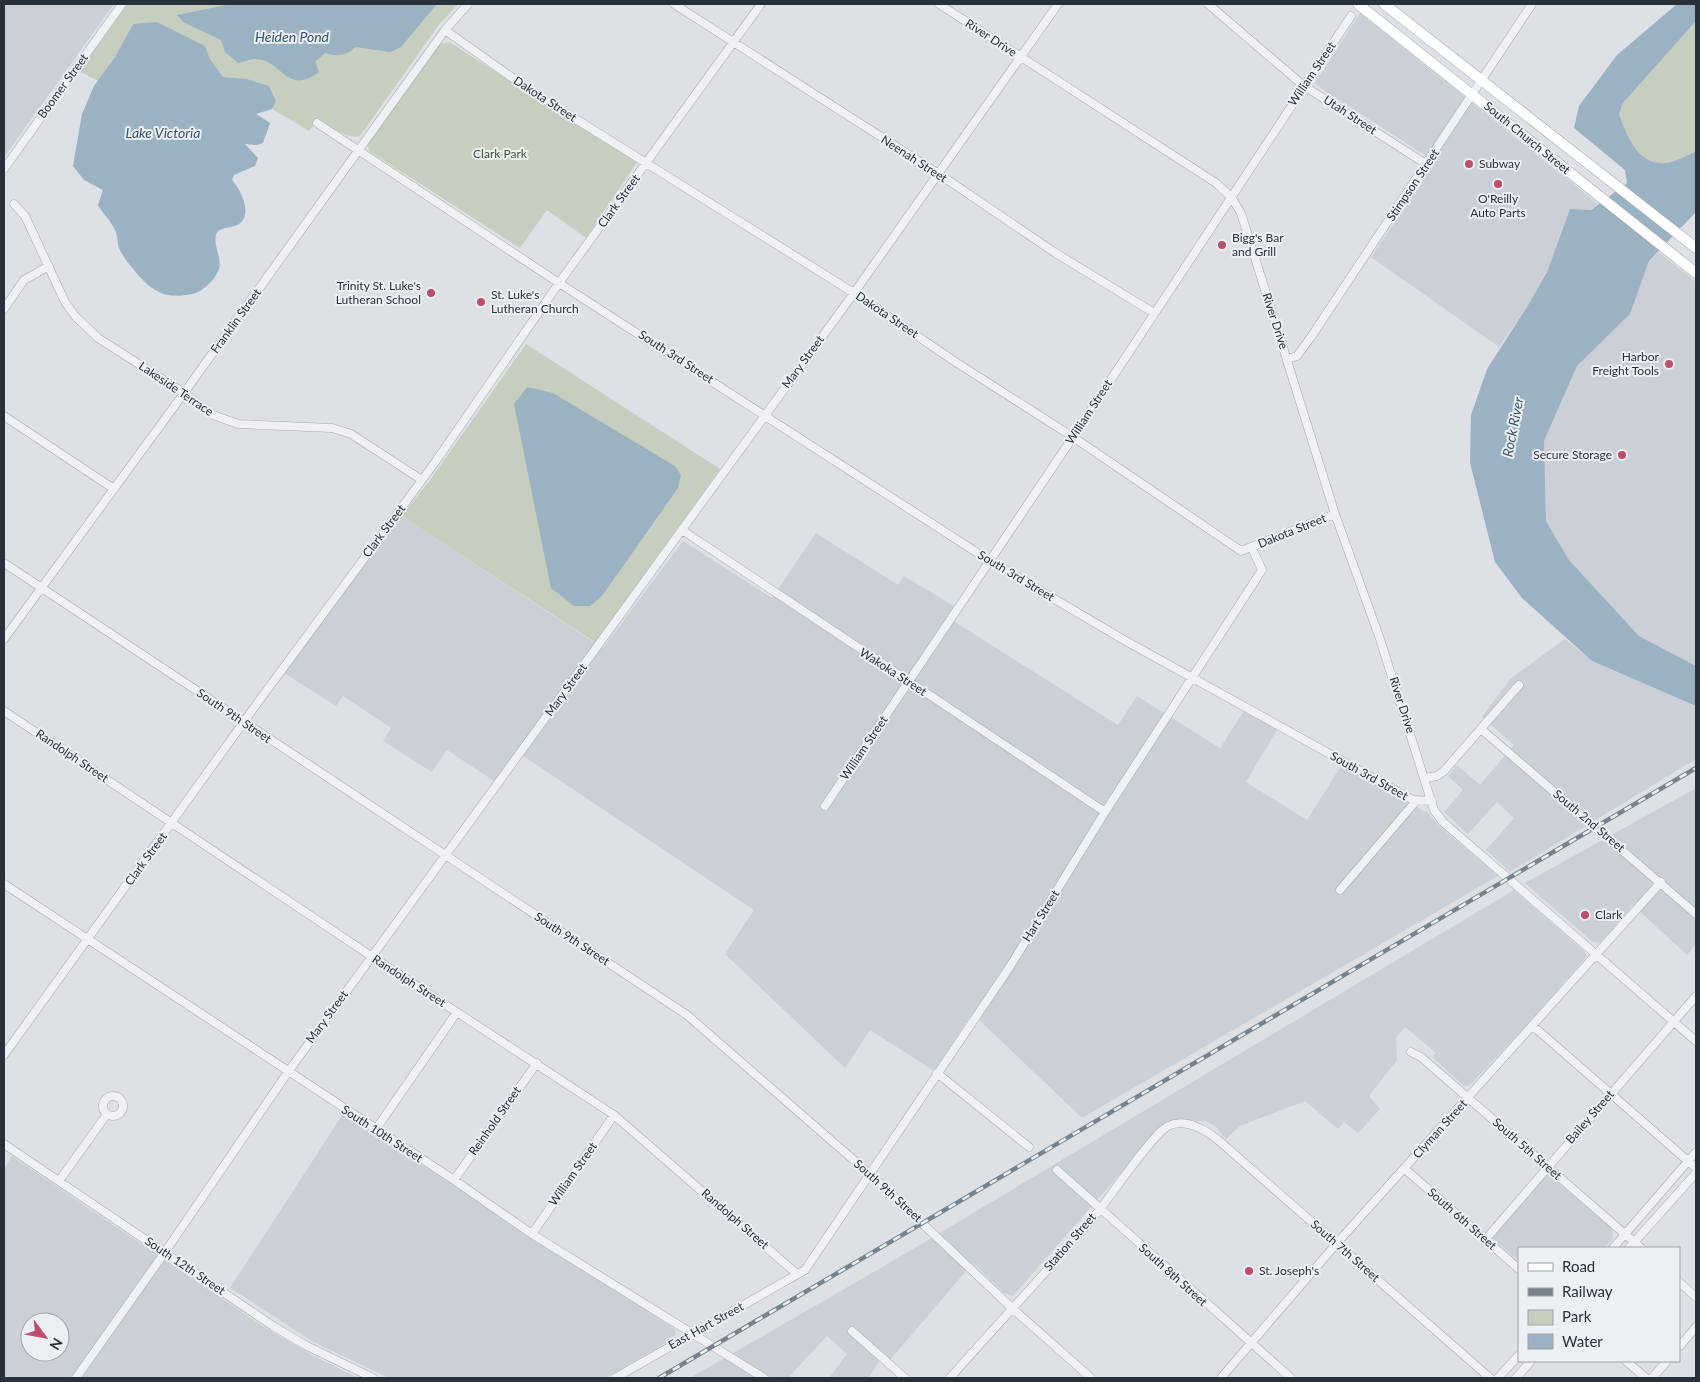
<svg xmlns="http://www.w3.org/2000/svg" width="1700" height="1382" font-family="Lato,sans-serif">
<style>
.built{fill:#cbd0d6;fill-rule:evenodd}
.green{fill:#c5cebf}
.water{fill:#9bb2c2}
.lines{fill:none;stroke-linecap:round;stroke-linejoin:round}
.minor-casing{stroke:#a3a9ae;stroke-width:9}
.major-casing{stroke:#9ea7af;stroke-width:11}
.minor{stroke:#eff1f4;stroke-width:8}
.major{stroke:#fff;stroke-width:10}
.rail-casing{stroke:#78828d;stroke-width:4.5}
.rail{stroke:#ecf0f3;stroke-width:2.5;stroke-dasharray:8;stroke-linecap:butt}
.poi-dot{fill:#be4e6c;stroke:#ecf0f3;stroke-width:2}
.labels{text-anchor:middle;stroke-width:4;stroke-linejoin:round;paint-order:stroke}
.street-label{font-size:12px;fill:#28313a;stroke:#ecf0f3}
.park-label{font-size:12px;fill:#405437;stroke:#ecf0f3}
.poi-label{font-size:12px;fill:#28313a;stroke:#ecf0f3;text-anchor:start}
.water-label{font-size:14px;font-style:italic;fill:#375369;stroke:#ecf0f3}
</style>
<rect width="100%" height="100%" fill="#dde1e5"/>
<!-- built -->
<path class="built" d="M4 4H114L4 157Z
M1360 13 1598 204 1590 210 1570 209 1547 272 1527 307 1499 347 1371 257 1436 162 1323 90 1315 83Z
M1659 252 1696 282V666L1639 636 1569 560 1546 521 1544 441 1577 366 1630 314 1649 261Z
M401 516 603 648 683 541 772 598 816 533 898 585 904 576 954 606 947 617 1118 725 1137 696 1220 748 1244 711 1277 730 1246 782 1307 820 1341 766 1428 813 1439 826 1498 876 1082 1118 972 1013 934 1071 870 1030 845 1068 725 954 754 910 516 751 494 781 447 750 432 772 383 741 391 728 343 696 336 706 284 673 387 532Z
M1565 639 1592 661 1696 706V759L1510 872 1486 850 1514 818 1497 802 1468 834 1444 812 1463 790 1448 776 1457 765 1480 785 1514 745 1482 717 1510 679Z
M1696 788V944L1687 955 1633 905 1600 943 1593 942 1525 883Z
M1514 890 1584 951 1587 956 1524 1028 1469 1086H1464L1432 1057 1436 1053 1405 1027 1396 1038 1397 1060 1369 1096 1380 1109 1358 1133 1344 1122 1338 1129 1305 1101 1240 1126 1226 1139 1215 1126 1206 1121 1182 1120 1140 1151 1013 1296 1004 1293 973 1263 890 1360 884 1355 868 1378H829L847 1354 827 1336 788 1378H690L891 1262Z
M343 1114 666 1323 675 1329V1336L671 1340 606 1378H389L312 1341 230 1288Z
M12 1156 264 1327 314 1356 358 1378H4V1169ZM30 1322H60V1352H30Z
M1546 1173 1612 1229 1613 1238 1605 1248H1519V1261L1491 1237Z"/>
<!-- green -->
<path class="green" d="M128 4H458L438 26 360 136C346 140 330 125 318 118L309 131 272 109 276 101 269 86 247 79 223 77 210 59 205 46 133 24 115 57 98 81 79 71Z
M1696 21V151C1686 156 1671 165 1659 163 1635 160 1625 133 1619 114L1623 103Z
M449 42 637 162 586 238 547 210 520 248 369 151 368 144 439 44Z
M526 344 720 469 595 642 401 516 428 483Z"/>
<!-- water -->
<path class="water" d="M231 4H437L401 47 390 52 356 47C345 56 337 57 325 53L315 62 319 72C286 97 282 58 254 59 249 59 243 62 238 63L225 52 221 40 183 22 177 15Z
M1677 4H1696V21L1623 103 1619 114C1626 133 1635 160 1659 163 1671 165 1686 156 1696 151V212L1649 261 1630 314 1577 366 1544 441 1546 521 1569 560 1639 636 1696 666V706L1592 661 1522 598 1495 562 1470 463 1471 415 1487 369 1527 307 1547 272 1570 209 1591 210 1627 183 1625 170 1574 128 1579 106 1617 55Z
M157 22 205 46 210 59 223 77 247 79 269 86 276 101 272 109 256 114 270 123 263 143 257 145 245 144 258 158 255 166 234 175 232 180C241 190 253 214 239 224 231 229 219 226 216 235 213 246 222 257 219 269 216 279 203 292 192 294 165 300 151 291 134 270 128 263 123 257 119 248 117 242 118 235 115 230 111 221 103 214 98 205L103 190 84 180 73 166 82 114 94 86 115 57 133 24Z
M527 387 553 393 675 466 681 475 678 488 602 596 590 606H574L551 588 514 404Z"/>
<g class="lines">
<defs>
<path id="minor" d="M674 4 939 174 1054 252 1154 313
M939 4 1216 183 1231 197 1241 213 1335 514 1380 639 1434 810 1443 822 1696 1041
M1208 4 1304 86 1426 164
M445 30 531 91 854 293 954 361 1073 437 1241 551 1335 514
M317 123 559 283 990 561 1124 640 1413 800 1432 801
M4 169 122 4
M14 204 25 216 65 302 75 316 98 338 184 393 213 415 238 424 332 428 351 434 422 480
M4 309 24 280 49 266
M1287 359 1297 356 1311 337 1532 4
M4 416 114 489
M682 530 1105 812
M4 563 687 1015 871 1175 1012 1308 1091 1378
M4 639 184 393 445 30 468 4
M4 711 371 956 614 1115 797 1274
M1481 729 1696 914
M1425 778 1437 776 1444 771 1519 685
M825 806 1073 437 1351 16
M4 884 454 1180 532 1234 764 1378
M1340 890 1416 801
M1533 1026 1696 1168
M1411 1052 1421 1057 1641 1248
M4 1055 256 705 436 461 559 283 761 4
M937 1073 1029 1147
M103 1106a10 10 0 1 1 20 0a10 10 0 1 1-20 0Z
M376 1129 457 1012
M4 1144 273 1326 305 1345 373 1378
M1405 1169 1519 1269
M1057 1170 1291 1378
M454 1180 537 1063
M59 1181 107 1114
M532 1234 614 1115
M1485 1240 1696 996
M1613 1248 1696 1152
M1629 1248 1696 1173
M1679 1282 1696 1297
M852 1331 905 1378
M1679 1347 1696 1327
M1626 1361 1646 1378
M76 1378 165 1252 288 1072 854 293 1058 4
M615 1378 805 1270 1009 968 1105 812 1262 570 1252 548
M950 1378C1000 1321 1053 1266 1101 1208 1114 1191 1153 1134 1168 1126 1185 1118 1204 1129 1217 1139L1490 1378
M1221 1378 1337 1243 1661 882
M1498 1378 1519 1355
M1516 1378 1531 1361
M1652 1378 1667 1361"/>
<path id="major" d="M1358 4 1696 273
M1384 4 1696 248"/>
</defs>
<!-- minor casing -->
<use href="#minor" class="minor-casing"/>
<!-- major casing -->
<use href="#major" class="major-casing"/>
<!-- minor -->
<use href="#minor" class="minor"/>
<!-- major -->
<use href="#major" class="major"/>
<defs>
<path id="rail" d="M659 1378 1696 768"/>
</defs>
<!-- rail casing -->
<use href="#rail" class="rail-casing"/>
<!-- rail -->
<use href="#rail" class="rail"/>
</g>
<!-- markers -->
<g class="poi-dot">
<circle cx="1469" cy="164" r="5"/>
<circle cx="1498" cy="184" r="5"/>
<circle cx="1222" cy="245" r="5"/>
<circle cx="431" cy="293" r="5"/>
<circle cx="481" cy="302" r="5"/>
<circle cx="1669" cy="364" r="5"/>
<circle cx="1622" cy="455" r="5"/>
<circle cx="1585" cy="915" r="5"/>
<circle cx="1249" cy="1271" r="5"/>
</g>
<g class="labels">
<!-- street labels -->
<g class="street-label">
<text transform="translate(991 38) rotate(33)" y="4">River Drive</text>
<text transform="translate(1312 74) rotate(-56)" y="4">William Street</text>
<text transform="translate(63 86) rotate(-54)" y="4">Boomer Street</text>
<text transform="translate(545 99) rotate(33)" y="4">Dakota Street</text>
<text transform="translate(1350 115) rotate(33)" y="4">Utah Street</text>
<text transform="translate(1527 138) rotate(39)" y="4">South Church Street</text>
<text transform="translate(914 159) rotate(33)" y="4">Neenah Street</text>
<text transform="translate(1413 185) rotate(-56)" y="4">Stimpson Street</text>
<text transform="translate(619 201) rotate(-54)" y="4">Clark Street</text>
<text transform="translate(887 315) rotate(34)" y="4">Dakota Street</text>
<text transform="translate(236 321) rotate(-54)" y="4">Franklin Street</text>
<text transform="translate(1275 321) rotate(72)" y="4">River Drive</text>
<text transform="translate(676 357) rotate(33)" y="4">South 3rd Street</text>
<text transform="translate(803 362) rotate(-54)" y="4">Mary Street</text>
<text transform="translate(176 389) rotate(34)" y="4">Lakeside Terrace</text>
<text transform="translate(1089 412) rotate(-57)" y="4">William Street</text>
<text transform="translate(384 531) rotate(-53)" y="4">Clark Street</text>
<text transform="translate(1292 531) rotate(-22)" y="4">Dakota Street</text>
<text transform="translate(1016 576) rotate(31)" y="4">South 3rd Street</text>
<text transform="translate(893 672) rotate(33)" y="4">Wakoka Street</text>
<text transform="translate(566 690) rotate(-54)" y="4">Mary Street</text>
<text transform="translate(1402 705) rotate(72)" y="4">River Drive</text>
<text transform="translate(234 716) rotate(34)" y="4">South 9th Street</text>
<text transform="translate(864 748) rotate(-56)" y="4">William Street</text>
<text transform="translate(72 756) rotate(34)" y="4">Randolph Street</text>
<text transform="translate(1369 776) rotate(29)" y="4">South 3rd Street</text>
<text transform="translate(1589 821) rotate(40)" y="4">South 2nd Street</text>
<text transform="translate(146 859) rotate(-54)" y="4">Clark Street</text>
<text transform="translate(1041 916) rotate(-58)" y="4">Hart Street</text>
<text transform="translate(572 939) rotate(33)" y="4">South 9th Street</text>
<text transform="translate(409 981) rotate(33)" y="4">Randolph Street</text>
<text transform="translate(327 1017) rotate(-54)" y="4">Mary Street</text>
<text transform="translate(1590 1117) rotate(-49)" y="4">Bailey Street</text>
<text transform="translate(495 1121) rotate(-55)" y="4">Reinhold Street</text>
<text transform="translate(1440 1129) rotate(-48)" y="4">Clyman Street</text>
<text transform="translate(382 1134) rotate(33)" y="4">South 10th Street</text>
<text transform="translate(1527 1149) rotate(41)" y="4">South 5th Street</text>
<text transform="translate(573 1174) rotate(-55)" y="4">William Street</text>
<text transform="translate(888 1191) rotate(42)" y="4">South 9th Street</text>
<text transform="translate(735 1219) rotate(41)" y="4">Randolph Street</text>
<text transform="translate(1462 1219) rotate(41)" y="4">South 6th Street</text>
<text transform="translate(1070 1242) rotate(-49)" y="4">Station Street</text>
<text transform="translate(1345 1251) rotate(41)" y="4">South 7th Street</text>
<text transform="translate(185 1266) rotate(34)" y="4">South 12th Street</text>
<text transform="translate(1173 1275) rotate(42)" y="4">South 8th Street</text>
<text transform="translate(706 1326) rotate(-29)" y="4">East Hart Street</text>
</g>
<!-- park labels -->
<g class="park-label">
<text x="500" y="158">Clark Park</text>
</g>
<!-- poi labels -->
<g class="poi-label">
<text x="1479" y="168">Subway</text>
<text x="1498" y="203" text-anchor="middle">O'Reilly<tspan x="1498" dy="14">Auto Parts</tspan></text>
<text x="1232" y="242">Bigg's Bar<tspan x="1232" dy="14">and Grill</tspan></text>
<text x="421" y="290" text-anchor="end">Trinity St. Luke's<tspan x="421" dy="14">Lutheran School</tspan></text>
<text x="491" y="299">St. Luke's<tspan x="491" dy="14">Lutheran Church</tspan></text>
<text x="1659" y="361" text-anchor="end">Harbor<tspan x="1659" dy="14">Freight Tools</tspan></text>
<text x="1612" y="459" text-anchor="end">Secure Storage</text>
<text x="1595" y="919">Clark</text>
<text x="1259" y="1275">St. Joseph's</text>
</g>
<!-- water labels -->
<g class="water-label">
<text x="292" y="42">Heiden Pond</text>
<text x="163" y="138">Lake Victoria</text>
<text transform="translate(1513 427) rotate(-79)" y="5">Rock River</text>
</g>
</g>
<!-- border -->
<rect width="1700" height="1382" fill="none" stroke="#28313a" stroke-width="10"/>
<!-- legend -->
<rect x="1518" y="1247" width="162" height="115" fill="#ecf0f3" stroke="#9ea4a9"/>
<rect x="1528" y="1263" width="25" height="8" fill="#ffffff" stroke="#9ea4a9"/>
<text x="1562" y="1272" font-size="15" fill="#28313a">Road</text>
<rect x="1528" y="1288" width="25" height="8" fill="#78828d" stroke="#9ea4a9"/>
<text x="1562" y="1297" font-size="15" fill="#28313a">Railway</text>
<rect x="1528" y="1310" width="25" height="15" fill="#c5cebf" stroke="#9ea4a9"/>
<text x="1562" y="1322" font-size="15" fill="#28313a">Park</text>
<rect x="1528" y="1334" width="25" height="15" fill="#9bb2c2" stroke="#9ea4a9"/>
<text x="1562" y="1347" font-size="15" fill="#28313a">Water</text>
<!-- north arrow -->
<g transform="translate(45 1337) rotate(122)"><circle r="24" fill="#ecf0f3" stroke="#9ea4a9"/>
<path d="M0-4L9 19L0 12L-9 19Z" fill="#be4e6c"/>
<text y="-8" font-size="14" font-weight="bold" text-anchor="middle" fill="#28313a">N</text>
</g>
</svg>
